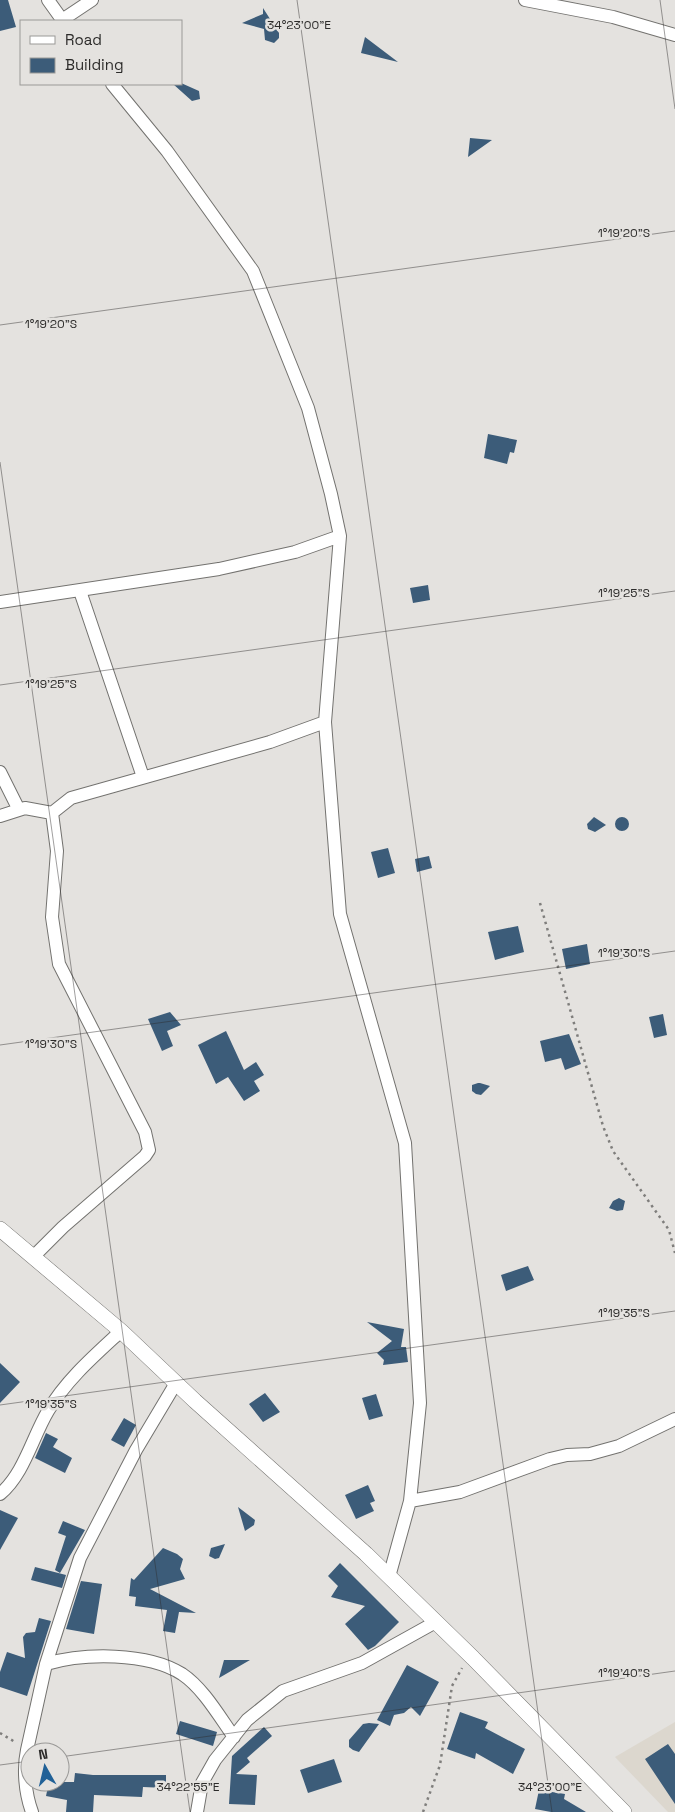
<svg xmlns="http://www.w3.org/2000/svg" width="675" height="1812" font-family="'Space Grotesk',sans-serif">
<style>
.built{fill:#dcd7ce}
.building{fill:#3c5c79}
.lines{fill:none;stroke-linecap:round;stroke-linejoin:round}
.minor-casing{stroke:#73726f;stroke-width:14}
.tertiary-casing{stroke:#73726f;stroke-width:16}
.path{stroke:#7f7e7c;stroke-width:2.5;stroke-dasharray:2.5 4;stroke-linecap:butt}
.minor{stroke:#fff;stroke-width:12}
.tertiary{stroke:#fff;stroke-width:15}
.ticks{fill:none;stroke:#2c2b2a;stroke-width:1;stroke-opacity:0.45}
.ticks-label{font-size:12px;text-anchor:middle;fill:#2c2b2a;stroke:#e4e2df;stroke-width:5;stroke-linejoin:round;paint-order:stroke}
</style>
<rect width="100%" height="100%" fill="#e4e2df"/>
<!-- built -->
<path class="built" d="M675 1722V1812H668L615 1757Z"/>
<!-- building -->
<path class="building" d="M0 0H8L16 27 0 31Z
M263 8 279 33V38L274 43 265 40 264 29 242 23 263 14Z
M365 37 398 62 361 53Z
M181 83 199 91 200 99 192 101 173 84Z
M470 138 492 140 468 157Z
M488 434 517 440 514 453 510 452 507 464 484 458Z
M428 585 430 600 413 603 410 588Z
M615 824a7 7 0 1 1 14 0a7 7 0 1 1-14 0Z
M594 817 606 825 595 832 588 829 587 824Z
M388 848 395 873 378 878 371 852Z
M429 856 432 868 417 872 415 859Z
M518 926 524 952 495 960 488 932Z
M587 944 590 964 566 969 562 949Z
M170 1012 181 1025 167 1031 173 1046 162 1051 148 1019Z
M663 1014 667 1035 654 1038 649 1017Z
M226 1031 244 1070 256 1062 264 1075 254 1081 260 1091 244 1101 228 1077 216 1084 198 1045Z
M569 1034 581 1064 565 1070 561 1058 545 1062 540 1041Z
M478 1083H480L490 1086 481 1095 476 1094 472 1091V1085Z
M619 1198 625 1201 623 1210 617 1211 609 1208 613 1201Z
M528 1266 534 1280 506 1291 501 1275Z
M367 1322 404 1329 401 1347H406L408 1362 383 1365 384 1360 377 1353 392 1341Z
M0 1363 20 1382 0 1403Z
M265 1393 280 1412 263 1422 249 1404Z
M376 1394 383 1416 369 1420 362 1398Z
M124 1418 136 1425 124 1447 111 1440Z
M46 1433 58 1439 53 1447 72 1458 65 1473 35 1458Z
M368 1485 375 1501 370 1503 374 1511 356 1519 345 1495Z
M238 1507 255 1520 254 1525 245 1531Z
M0 1510 18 1518 0 1550Z
M63 1521 85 1530 60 1573 55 1570 66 1536 58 1533Z
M225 1544 219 1558 215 1559 209 1556 211 1548Z
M163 1548 177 1554 183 1559 180 1569 185 1579 150 1589 196 1613 179 1612 175 1633 163 1631 167 1610 135 1606 136 1597 129 1596 131 1578 134 1580Z
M340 1563 399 1622 375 1646 368 1650 345 1624 365 1606 331 1597 338 1586 328 1576Z
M35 1567 66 1575 62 1588 31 1580Z
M81 1581 102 1584 94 1634 66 1629Z
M39 1618 51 1621 27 1696 0 1687V1672L7 1652 25 1658 23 1637 26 1633 35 1632Z
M224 1660H250L219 1678Z
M407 1665 439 1682 420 1716 411 1707 404 1713 394 1715 390 1726 377 1720Z
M460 1712 488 1722 485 1728 525 1749 513 1774 476 1753 475 1759 447 1749Z
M180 1721 217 1732 213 1746 176 1734Z
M369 1723 379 1724 359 1752 353 1750 349 1747V1740L363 1724Z
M264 1727 272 1736 247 1758 250 1762 236 1774 257 1775 255 1805 229 1804 232 1756Z
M668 1744 675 1754V1804L645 1759Z
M334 1759 342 1782 308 1793 300 1770Z
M75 1773 93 1775H166V1788L143 1787 142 1797 94 1795 93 1812H66L67 1800 46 1796 49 1782H74Z
M539 1790 565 1794 564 1799 586 1812H551L535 1809Z"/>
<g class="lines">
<defs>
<path id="minor" d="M48 0 63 21
M525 0 613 17 675 35
M62 20 92 0
M112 84 167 151 253 271 308 408 331 494 340 536 325 722 340 914 405 1143 420 1403 410 1501 389 1577
M80 591 143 777
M0 602 219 569 295 552 340 536
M0 772 19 810
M0 816 25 808 52 813
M33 1257 63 1227 145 1156 149 1150 145 1132 59 964 52 917 57 851 52 813 71 798 270 742 325 722
M0 1494C24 1474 32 1438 48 1411 66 1380 95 1355 121 1331
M410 1501 460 1492 550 1459 567 1455 590 1454 619 1446 675 1419
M46 1664C84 1653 147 1652 182 1674 203 1688 219 1716 234 1737
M32 1812C25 1793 23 1769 27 1750L46 1664 80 1558 136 1450 176 1383
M197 1812 202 1783 215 1760 247 1720 283 1691 362 1663 434 1623"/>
<path id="tertiary" d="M0 1229 121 1331 195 1401 366 1554 473 1658 624 1812"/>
</defs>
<!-- minor casing -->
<use href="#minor" class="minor-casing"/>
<!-- tertiary casing -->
<use href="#tertiary" class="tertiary-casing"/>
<!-- path -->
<path class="path" d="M540 903 603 1126 613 1151 669 1230 675 1253
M0 1733 15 1742
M423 1812 440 1765 452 1686 462 1668"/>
<!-- minor -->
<use href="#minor" class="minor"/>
<!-- tertiary -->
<use href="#tertiary" class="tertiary"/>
</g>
<!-- ticks -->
<path class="ticks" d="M297 0 552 1812M660 0 675 109M0 325 675 231M0 462 190 1812M0 685 675 591M0 1045 675 951M0 1405 675 1311M60 1757 675 1671M0 1765 30 1761"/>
<g class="ticks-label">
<text x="299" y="29">34°23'00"E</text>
<text x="624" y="237">1°19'20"S</text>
<text x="51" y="328">1°19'20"S</text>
<text x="624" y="597">1°19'25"S</text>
<text x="51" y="688">1°19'25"S</text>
<text x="624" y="957">1°19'30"S</text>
<text x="51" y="1048">1°19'30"S</text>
<text x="624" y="1317">1°19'35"S</text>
<text x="51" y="1408">1°19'35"S</text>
<text x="624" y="1677">1°19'40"S</text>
<text x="188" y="1791">34°22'55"E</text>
<text x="550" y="1791">34°23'00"E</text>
</g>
<!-- legend -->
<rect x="20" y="20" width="162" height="65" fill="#e4e2df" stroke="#9a9997"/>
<rect x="30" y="36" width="25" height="8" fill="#ffffff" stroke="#9a9997"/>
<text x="65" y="45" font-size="15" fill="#2c2b2a">Road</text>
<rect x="30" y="58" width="25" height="15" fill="#3c5c79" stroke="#9a9997"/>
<text x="65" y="70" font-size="15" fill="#2c2b2a">Building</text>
<!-- north arrow -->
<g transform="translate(45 1767) rotate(352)"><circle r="24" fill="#e4e2df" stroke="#9a9997"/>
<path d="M0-4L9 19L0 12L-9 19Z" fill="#216197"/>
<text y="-8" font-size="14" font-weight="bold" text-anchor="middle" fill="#2c2b2a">N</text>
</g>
</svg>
